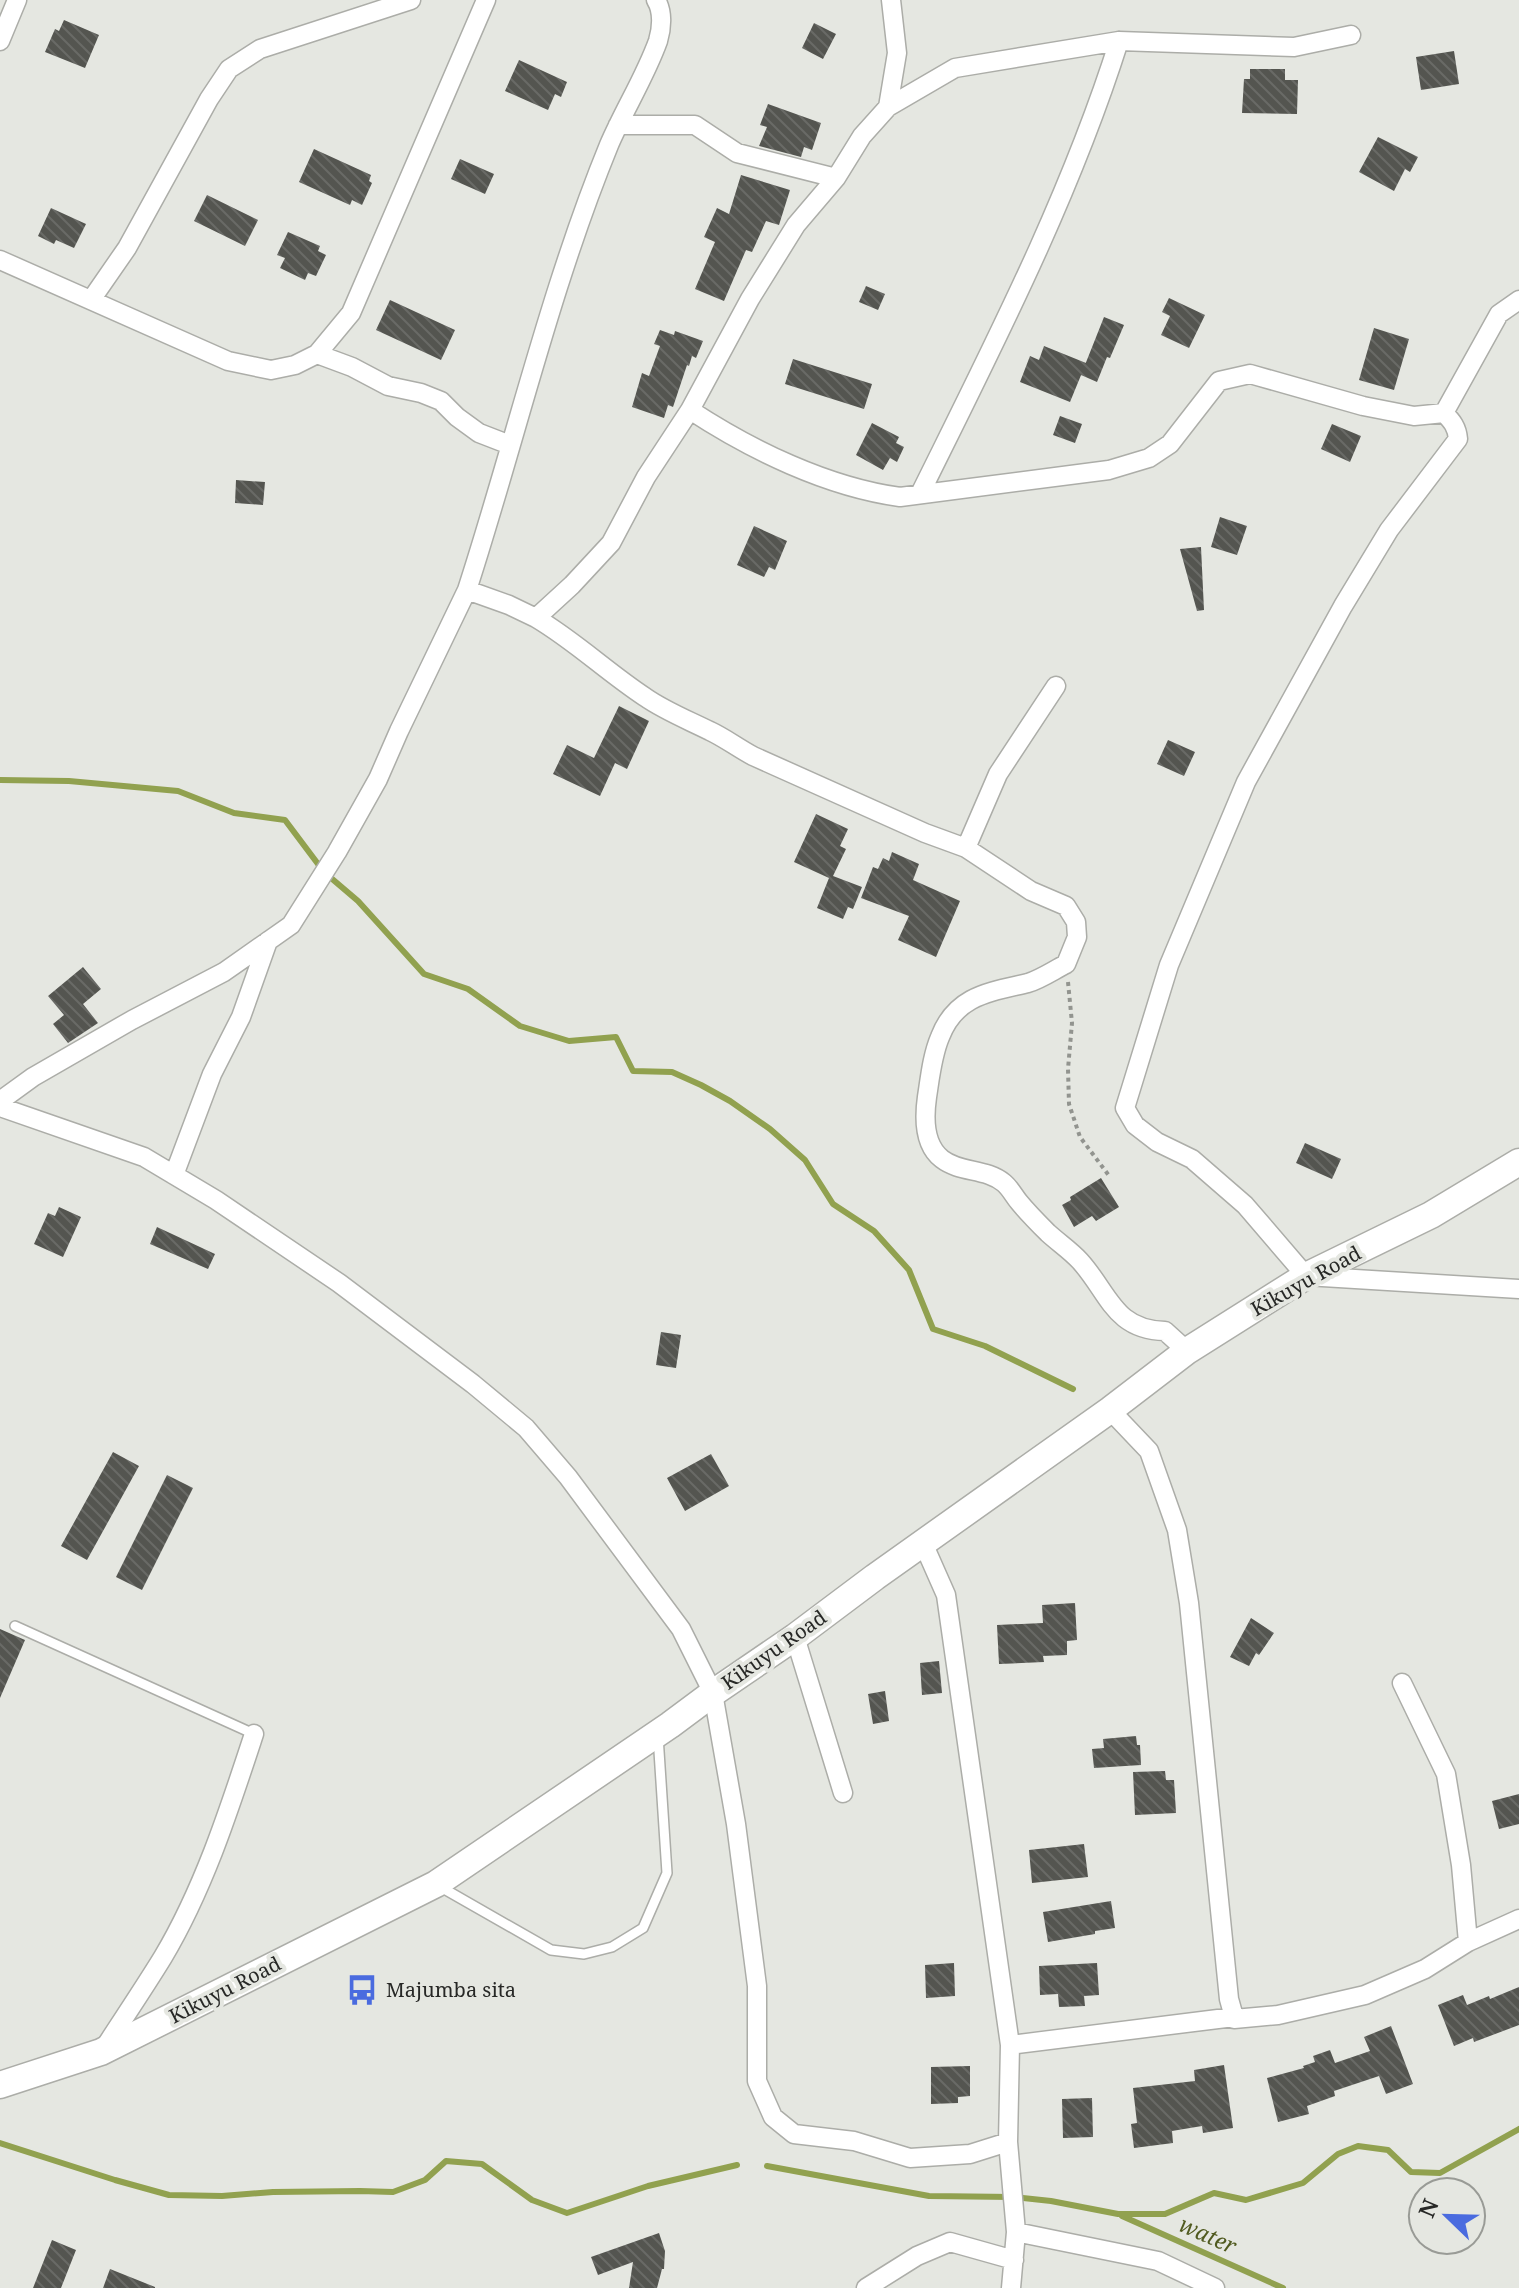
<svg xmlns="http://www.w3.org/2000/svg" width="1519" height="2288" font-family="'Noto Serif',serif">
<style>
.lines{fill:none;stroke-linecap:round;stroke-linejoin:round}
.stream{stroke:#91a14f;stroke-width:6}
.building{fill:url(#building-back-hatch)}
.lane-casing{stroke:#acada8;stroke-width:12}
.street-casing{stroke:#acada8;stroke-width:21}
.secondary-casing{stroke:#acada8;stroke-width:29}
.path{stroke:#92948f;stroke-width:4;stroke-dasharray:4 4;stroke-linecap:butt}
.lane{stroke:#fff;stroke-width:9}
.street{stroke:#fff;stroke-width:18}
.secondary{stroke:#fff;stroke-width:26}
.labels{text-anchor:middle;stroke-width:8;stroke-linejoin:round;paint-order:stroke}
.street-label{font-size:20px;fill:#272826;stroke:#e5e7e1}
.poi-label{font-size:20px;fill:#272826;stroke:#e5e7e1;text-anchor:start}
.water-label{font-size:22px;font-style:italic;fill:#505a1f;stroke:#e5e7e1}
</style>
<defs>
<pattern id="building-back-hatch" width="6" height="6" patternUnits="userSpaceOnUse" patternTransform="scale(2)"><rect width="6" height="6" fill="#545550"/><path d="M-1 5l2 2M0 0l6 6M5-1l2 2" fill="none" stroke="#696a66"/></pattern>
</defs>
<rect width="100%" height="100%" fill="#e5e7e1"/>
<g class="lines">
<!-- stream -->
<path class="stream" d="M0 780 69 781 178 791 234 813 285 820 324 872 358 901 424 974 468 989 520 1026 569 1041 616 1037 633 1071 672 1072 701 1085 730 1101 770 1129 805 1160 833 1204 874 1231 909 1270 933 1329 985 1346 1073 1389
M0 2143 115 2180 169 2195 222 2196 273 2192 360 2191 393 2192 425 2180 446 2161 482 2164 532 2200 567 2213 648 2186 737 2165
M767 2166 929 2196 1013 2197 1051 2201 1118 2214H1165L1214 2193 1246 2200 1303 2183 1338 2154 1358 2146 1388 2150 1411 2172 1440 2173 1519 2129
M1122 2216 1283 2288"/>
</g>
<!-- building -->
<path class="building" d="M64 20 99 35 85 68 45 52 55 29 59 31Z
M814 23 836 34 823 59 802 48Z
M1454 51 1459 84 1421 90 1416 57Z
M519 60 567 82 561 97 555 94 548 110 505 91Z
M1250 69H1285V80H1298L1297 114 1242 113 1244 79H1250Z
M768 104 821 123 812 150 804 147 801 157 759 146 767 127 760 125Z
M1378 137 1418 157 1410 172 1405 169 1394 191 1359 172Z
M314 149 371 175 369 181 372 183 362 205 352 200 350 205 299 182Z
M460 159 494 174 485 194 451 179Z
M741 175 790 190 779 225 766 221 752 252 746 250 724 301 695 289 715 242 704 237 717 208 729 214Z
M207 195 258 220 245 246 194 221Z
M51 208 86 224 74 248 56 240 54 244 38 236Z
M288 232 320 246 318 251 326 255 316 276 308 273 305 280 280 268 285 258 277 255Z
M866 286 885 294 878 310 859 302Z
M1169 298 1205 315 1189 348 1161 335 1170 316 1162 312Z
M390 300 455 330 441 360 376 330Z
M1104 317 1124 325 1110 358 1107 357 1097 382 1081 375Z
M1374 328 1409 339 1394 390 1359 380Z
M660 330 674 335 675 331 703 341 696 358 692 356 689 366 687 365 673 407 668 405 664 418 632 407 642 373 649 376 660 346 654 344Z
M1044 346 1086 363 1070 402 1020 382 1030 356 1039 360Z
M793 359 872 384 864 409 785 384Z
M1060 416 1082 424 1075 443 1053 435Z
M872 423 899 437 896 443 904 447 897 462 890 458 883 470 856 455Z
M1332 424 1361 436 1350 462 1321 449Z
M236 480 265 482 263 505 235 503Z
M1220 517 1247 526 1237 555 1211 547Z
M754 526 787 541 775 570 769 567 764 577 737 565Z
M1201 547 1204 610 1197 611 1180 549Z
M619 706 649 721 627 769 615 763 600 796 553 774 567 745 594 758Z
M1168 740 1195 752 1184 776 1157 764Z
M816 814 848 829 840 846 846 849 833 876 862 887 853 909 848 907 843 919 817 908 829 878 794 862Z
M892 852 919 864 913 880 960 901 936 957 898 940 909 916 861 898 873 867 878 869 883 858 889 861Z
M83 967 101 989 83 1004 98 1023 68 1043 53 1024 64 1015 48 996Z
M1305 1143 1341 1159 1332 1179 1296 1163Z
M1101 1178 1119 1207 1096 1221 1092 1216 1074 1227 1062 1205 1071 1200 1070 1197Z
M59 1207 81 1217 63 1257 34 1244 48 1213 55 1216Z
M157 1227 215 1254 208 1269 150 1244Z
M661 1332 681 1335 676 1368 656 1365Z
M113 1452 139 1466 87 1560 61 1546Z
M711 1454 729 1486 685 1511 667 1478Z
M167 1475 193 1488 142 1590 116 1577Z
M1075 1603 1077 1640 1067 1641V1655L1043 1656 1044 1662 999 1664 997 1625 1043 1623 1042 1605Z
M1251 1618 1274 1633 1259 1655 1256 1653 1249 1666 1230 1657Z
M0 1629 25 1640 0 1698Z
M939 1661 942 1693 922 1695 920 1663Z
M885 1691 889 1721 873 1724 868 1694Z
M1136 1736 1137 1745H1140L1141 1765 1094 1768 1092 1749 1104 1748 1103 1739Z
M1165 1771 1166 1780H1174L1176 1813 1135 1815 1133 1772Z
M1519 1794V1824L1499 1829 1492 1801Z
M1084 1844 1088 1877 1032 1883 1029 1850Z
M1111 1901 1115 1928 1095 1931V1934L1048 1942 1043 1912Z
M954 1963 955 1996 926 1998 925 1965Z
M1097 1963 1099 1995 1084 1996 1085 2006 1059 2007 1058 1994 1040 1995 1039 1966Z
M1519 1987V2025L1474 2042 1473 2038 1454 2046 1438 2005 1463 1995 1467 2005 1489 1996 1490 1999Z
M1391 2026 1413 2084 1386 2094 1379 2076 1334 2091 1335 2096 1307 2106 1309 2114 1278 2122 1267 2078 1304 2068 1303 2066 1315 2062 1313 2056 1330 2050 1335 2063 1370 2051 1364 2037Z
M1224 2065 1233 2128 1203 2133 1202 2126 1172 2131 1173 2143 1134 2148 1131 2124 1137 2123 1133 2088 1195 2081 1194 2070Z
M970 2066V2096L958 2097V2103L931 2104V2067Z
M1092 2098 1093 2137 1063 2138 1062 2099Z
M659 2233 665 2251 664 2269H662L657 2288H629L633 2262 598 2275 591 2257Z
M52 2240 76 2250 61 2288H33Z
M110 2269 155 2287V2288H103Z"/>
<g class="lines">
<defs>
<path id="lane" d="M15 1626 254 1734
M439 1886 551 1950 584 1954 612 1947 643 1928 667 1873 658 1736"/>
<path id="street" d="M0 41 17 0
M888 107 955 68 1119 41 1294 47 1351 35
M618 125H695L737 153 836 178
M0 260 228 361 271 370 295 365 317 354 352 367 388 386 421 393 441 401 457 417 479 433 510 445
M91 300 127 248 209 99 229 69 260 49 411 0
M1519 300 1499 314 1444 413C1452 421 1457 427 1458 439L1389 530 1343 606 1246 782 1169 965 1125 1108 1135 1125 1157 1142 1192 1159 1245 1205 1306 1276 1519 1289
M317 354 351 313 486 0
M690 410C751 450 827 487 900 497L1109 470 1149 458 1170 444 1219 381 1250 374 1363 406 1414 416 1444 413
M920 494C993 346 1069 199 1119 41
M467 590C515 442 550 289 609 145 624 110 645 77 658 41 662 28 663 11 656 0
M536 618C575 641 607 672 645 697 665 711 688 720 710 731 725 738 738 748 753 756L925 833 966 848 1031 891 1066 906 1076 922 1077 937 1066 964C1054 970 1041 979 1028 983 990 992 956 995 940 1037 932 1056 930 1078 927 1097 924 1118 924 1145 942 1159 960 1173 986 1168 1004 1183 1010 1188 1014 1196 1019 1202 1028 1213 1038 1223 1048 1233 1059 1243 1071 1251 1080 1261 1109 1293 1114 1330 1165 1331L1187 1351
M966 848 998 774 1056 686
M0 1101 33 1077 132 1020 224 972 291 925 337 852 378 779 399 731 467 590 509 605 536 618 572 585 611 543 646 477 690 410 750 299 796 225 836 178 862 136 888 107 897 53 891 0
M0 1107 144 1157 216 1200 339 1283 473 1384 526 1428 568 1477 681 1629 713 1693 736 1824 757 1986V2081L773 2117 794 2134 854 2141 910 2158 970 2154 1008 2142
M174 1175 212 1074 241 1017 268 941
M1110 1410 1149 1451 1177 1530 1189 1603 1229 1999 1234 2017
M923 1543 946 1595 1010 2045 1008 2142 1016 2232 1011 2288
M795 1637 843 1793
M1402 1683 1446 1774 1461 1865 1468 1942
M1010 2045 1234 2017V2019L1278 2015 1365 1995 1425 1969 1468 1942 1519 1919
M103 2050C123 2019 144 1988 163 1957 204 1888 229 1810 254 1734
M1016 2232 1158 2261 1215 2288
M866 2288 917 2256 950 2242 1014 2260"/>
<path id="secondary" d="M0 2085 101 2052 436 1884 670 1725 713 1693 795 1637 875 1577 1110 1410 1187 1351 1306 1276 1431 1215 1519 1162"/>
</defs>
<!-- lane casing -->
<use href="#lane" class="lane-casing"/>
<!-- street casing -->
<use href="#street" class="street-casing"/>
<!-- secondary casing -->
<use href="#secondary" class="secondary-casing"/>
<!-- path -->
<path class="path" d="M1068 982 1072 1023 1068 1069 1069 1104 1080 1137 1110 1177"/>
<!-- lane -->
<use href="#lane" class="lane"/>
<!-- street -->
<use href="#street" class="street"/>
<!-- secondary -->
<use href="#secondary" class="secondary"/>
</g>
<!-- icons -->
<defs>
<symbol id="bus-bare" viewBox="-9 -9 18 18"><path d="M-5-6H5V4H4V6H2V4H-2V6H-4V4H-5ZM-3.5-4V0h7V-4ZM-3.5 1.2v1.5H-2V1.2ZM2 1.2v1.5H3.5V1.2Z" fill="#4a6bdf" stroke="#e5e7e1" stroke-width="2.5" paint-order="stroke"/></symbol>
</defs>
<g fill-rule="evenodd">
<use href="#bus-bare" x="340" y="1968" width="44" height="44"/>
</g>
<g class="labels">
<!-- street labels -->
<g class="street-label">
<text transform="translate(1306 1281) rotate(-29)" y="7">Kikuyu Road</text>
<text transform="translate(774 1650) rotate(-35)" y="7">Kikuyu Road</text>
<text transform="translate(225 1990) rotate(-27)" y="7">Kikuyu Road</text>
</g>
<!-- poi labels -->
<g class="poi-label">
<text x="386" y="1997">Majumba sita</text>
</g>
<!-- water labels -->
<g class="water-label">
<text transform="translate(1208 2235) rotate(24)" y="8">water</text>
</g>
</g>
<!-- north arrow -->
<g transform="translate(1447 2216) rotate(293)"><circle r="38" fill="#e5e7e1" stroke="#999b96" stroke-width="2"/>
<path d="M0-6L14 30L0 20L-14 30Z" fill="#4a6bdf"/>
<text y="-12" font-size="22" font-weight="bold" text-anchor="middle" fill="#272826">N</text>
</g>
</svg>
